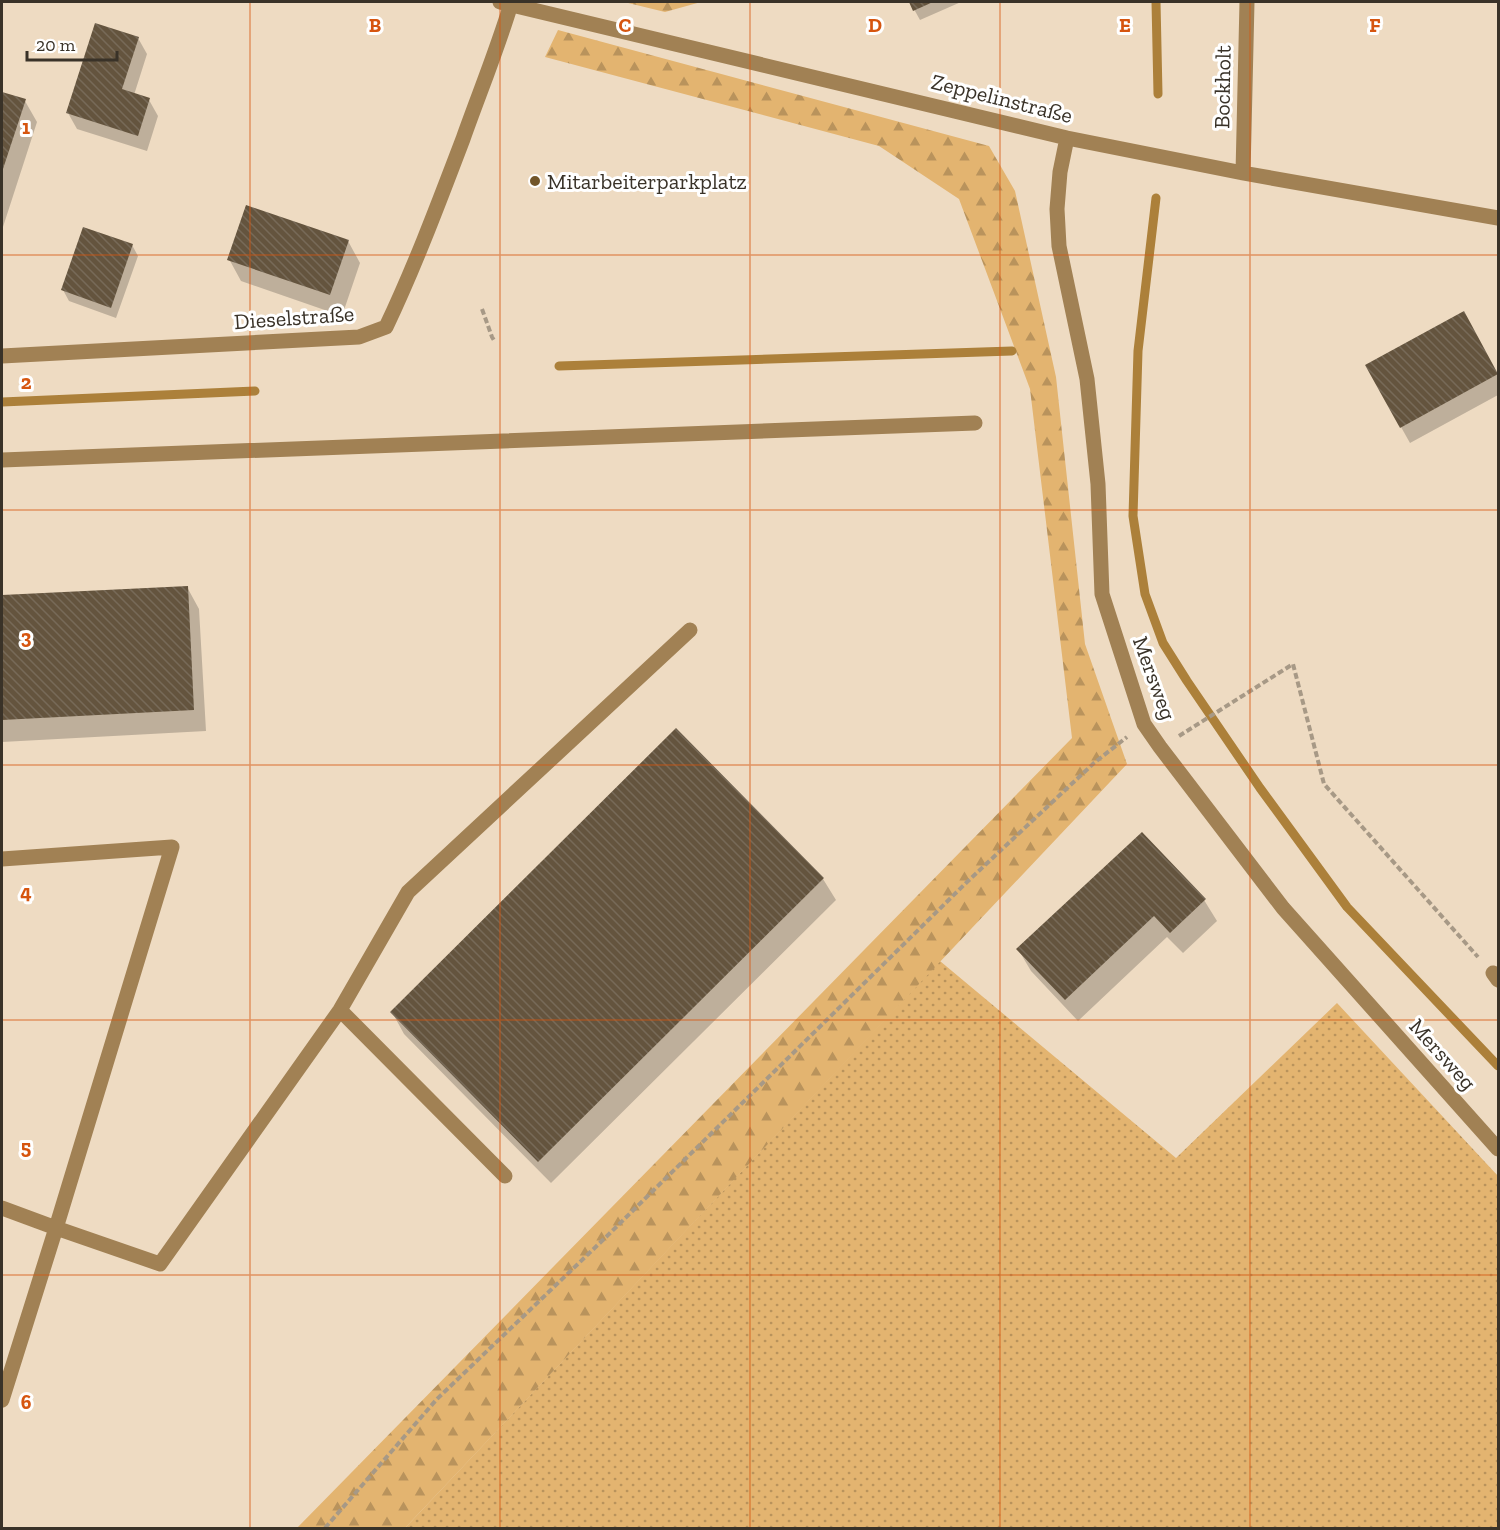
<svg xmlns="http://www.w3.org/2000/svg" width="1500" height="1530" font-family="'Zilla Slab',serif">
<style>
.grass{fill:url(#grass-dots)}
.forest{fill:url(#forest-firs)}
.shadow{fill:#0003}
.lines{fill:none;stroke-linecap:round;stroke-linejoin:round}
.stream{stroke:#ac803a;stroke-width:9}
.building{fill:url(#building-back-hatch)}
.path{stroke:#a79986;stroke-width:4;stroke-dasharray:6 3;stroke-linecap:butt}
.minor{stroke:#a18154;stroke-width:15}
.grid{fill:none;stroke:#d6550f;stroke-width:1.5;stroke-opacity:0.55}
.poi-dot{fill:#725529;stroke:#fff;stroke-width:2}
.labels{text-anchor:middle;stroke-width:6;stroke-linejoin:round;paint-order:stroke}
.street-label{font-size:22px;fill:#393228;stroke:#fff}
.poi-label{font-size:22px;fill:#393228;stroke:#fff;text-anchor:start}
.grid-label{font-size:20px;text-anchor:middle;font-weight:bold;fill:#d6550f;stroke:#fff;stroke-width:6;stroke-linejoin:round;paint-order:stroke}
</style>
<defs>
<pattern id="grass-dots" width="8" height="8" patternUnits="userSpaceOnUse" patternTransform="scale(1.5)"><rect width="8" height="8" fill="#e3b470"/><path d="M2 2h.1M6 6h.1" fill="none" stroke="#b9935c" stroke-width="1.8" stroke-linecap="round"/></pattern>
<pattern id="forest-firs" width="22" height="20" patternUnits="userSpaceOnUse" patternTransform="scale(1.5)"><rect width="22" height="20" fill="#e3b470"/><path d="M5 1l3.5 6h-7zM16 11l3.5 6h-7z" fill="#b9935c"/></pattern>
<pattern id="building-back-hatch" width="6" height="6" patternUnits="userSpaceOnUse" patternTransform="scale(1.5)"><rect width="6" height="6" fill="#64543e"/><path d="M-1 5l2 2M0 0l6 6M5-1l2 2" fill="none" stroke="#776a58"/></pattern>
</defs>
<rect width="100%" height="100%" fill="#eedbc2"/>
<!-- grass -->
<path class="grass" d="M940 961 1176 1158 1337 1003 1498 1176V1528H405Z"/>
<!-- forest -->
<path class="forest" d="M624 2H701L665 12Z
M558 30 989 146 1015 191 1056 377 1085 644 1127 764 405 1528H297L1072 738 1030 389 959 199 879 146 545 57Z"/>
<!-- shadow -->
<path class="shadow" d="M910 2H961L920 20Z
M138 38 147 54 134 95 149 100 158 116 147 151 77 129 68 113Z
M2 93 25 101 37 122 2 230Z
M348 241 360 263 342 316 241 281 229 259Z
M132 245 138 256 116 318 69 301 63 290Z
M1472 329 1498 377V395L1410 443 1401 427Z
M187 587 199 609 206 731 2 742V597Z
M676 730 823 879 836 900 551 1183 404 1034 392 1012Z
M1204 900 1217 921 1183 953 1167 937 1078 1021 1031 971 1018 949Z"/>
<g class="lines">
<!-- stream -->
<path class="stream" d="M1156 2 1158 94
M1156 198 1138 351 1133 516 1145 594 1163 643 1187 681 1260 788 1347 907 1498 1066
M559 366 1012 351
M2 402 255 391"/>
</g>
<!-- building -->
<path class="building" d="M909 2H933L913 11Z
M95 23 139 37 122 89 150 98 138 136 66 113Z
M2 92 26 99 2 172Z
M246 205 349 240 330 295 227 260Z
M83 227 133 244 111 308 61 290Z
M1464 311 1498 374 1400 428 1365 365Z
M188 586 194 710 2 720V595Z
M676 728 824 878 538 1162 390 1012Z
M1142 832 1206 899 1170 933 1154 916 1065 1000 1016 949Z"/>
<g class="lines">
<!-- path -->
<path class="path" d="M482 309 492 337 495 342
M1179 736 1293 664 1324 784 1478 957
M325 1528 437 1399 605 1238 967 882 1094 763 1127 737"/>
<!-- minor -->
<path class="minor" d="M500 2 1067 138 1243 173 1498 218
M1067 138 1060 172 1057 209 1059 246 1087 379 1098 484 1102 594 1144 724 1160 747 1283 908 1498 1149
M1243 173 1247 2
M2 356 359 337 386 327C415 266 439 202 463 139 479 94 497 50 511 4
M2 460 975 423
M2 859 172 847 56 1228 2 1208
M1493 973 1498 980
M340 1010 505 1176
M2 1400 56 1228 160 1264 340 1010 408 892 690 630"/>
</g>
<!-- grid -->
<path class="grid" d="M250 2V1528M500 2V1528M750 2V1528M1000 2V1528M1250 2V1528M2 255H1498M2 510H1498M2 765H1498M2 1020H1498M2 1275H1498"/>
<!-- markers -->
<circle class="poi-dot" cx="535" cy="181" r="6"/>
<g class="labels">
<!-- street labels -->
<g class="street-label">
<text transform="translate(1222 87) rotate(-89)" y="8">Bockholt</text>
<text transform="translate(1002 98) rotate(14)" y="8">Zeppelinstraße</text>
<text transform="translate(294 317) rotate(-4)" y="8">Dieselstraße</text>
<text transform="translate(1155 678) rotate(70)" y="8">Mersweg</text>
<text transform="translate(1443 1054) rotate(48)" y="8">Mersweg</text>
</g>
<!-- poi labels -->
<g class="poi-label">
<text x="547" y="189">Mitarbeiterparkplatz</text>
</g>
</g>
<g class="grid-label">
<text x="375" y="32">B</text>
<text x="625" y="32">C</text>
<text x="875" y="32">D</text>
<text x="1125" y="32">E</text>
<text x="1375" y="32">F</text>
<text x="26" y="134">1</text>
<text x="26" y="389">2</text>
<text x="26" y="644">3</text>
<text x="26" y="899">4</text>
<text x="26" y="1154">5</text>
<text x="26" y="1409">6</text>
</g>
<!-- border -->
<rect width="1500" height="1530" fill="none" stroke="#393228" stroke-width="6"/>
<!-- scale -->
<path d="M27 51v9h90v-9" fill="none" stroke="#393228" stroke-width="3"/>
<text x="36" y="51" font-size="18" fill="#393228" stroke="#ffffff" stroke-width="4.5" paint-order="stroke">20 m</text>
</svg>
